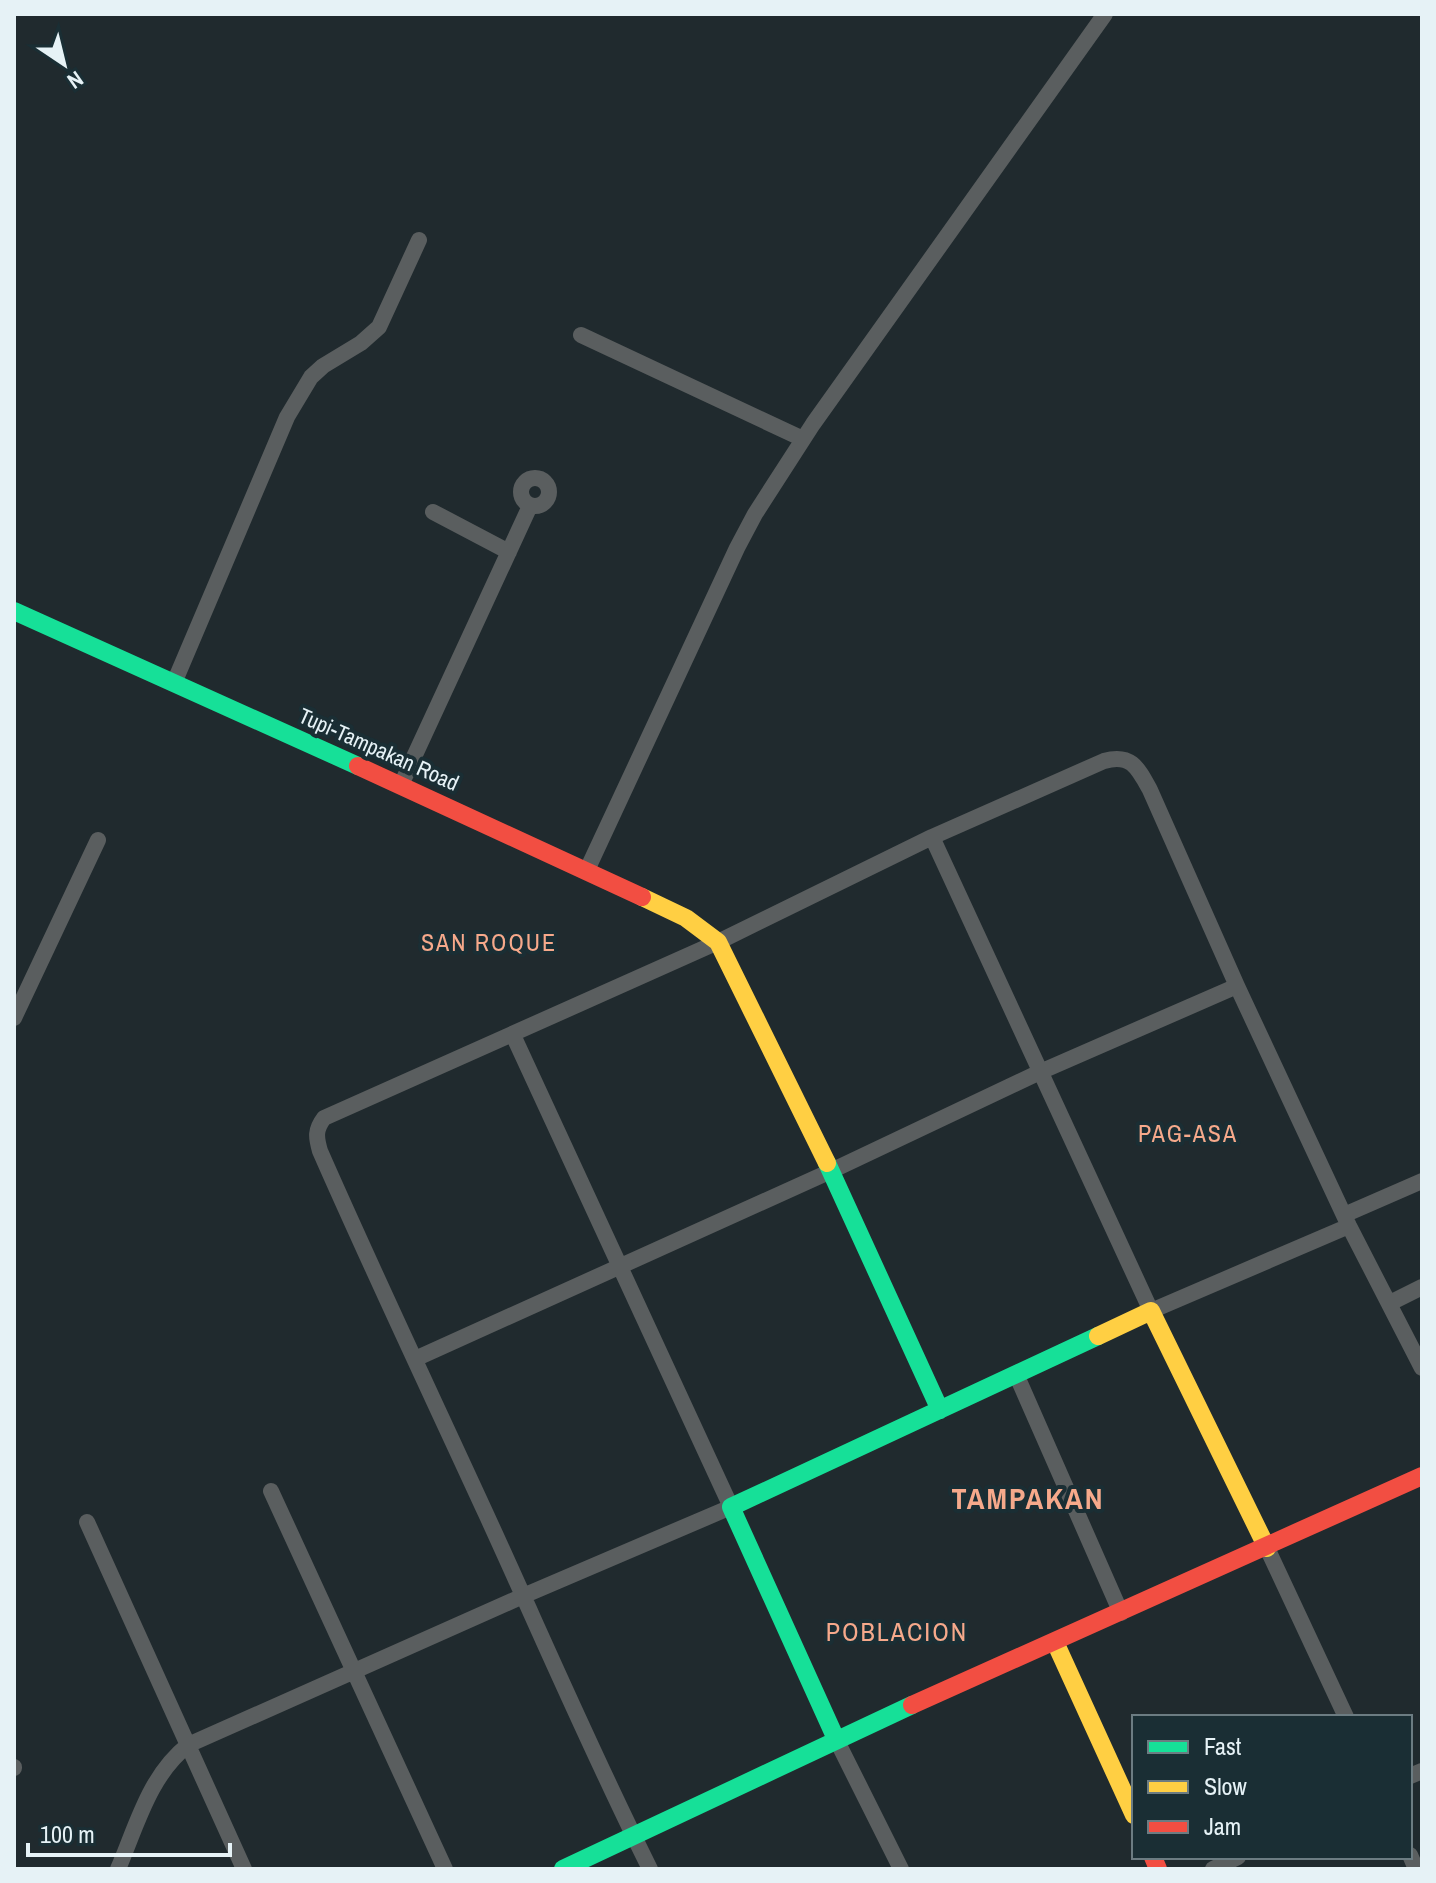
<svg xmlns="http://www.w3.org/2000/svg" width="1436" height="1883" font-family="'Archivo Narrow',sans-serif">
<style>
.lines{fill:none;stroke-linecap:round;stroke-linejoin:round}
.street{stroke:#5a5e5f;stroke-width:16}
.fast{stroke:#16e098;stroke-width:18}
.slow{stroke:#ffcf43;stroke-width:18}
.jam{stroke:#f24e42;stroke-width:18}
.labels{text-anchor:middle;stroke-width:8;stroke-linejoin:round;paint-order:stroke}
.street-label{font-size:22px;fill:#e6f2f6;stroke:#1a2e34}
.neighbourhood-label{font-size:24px;letter-spacing:2px;fill:#f6a98b;stroke:#1a2e34}
.quarter-label{font-size:26px;letter-spacing:2px;fill:#f6a98b;stroke:#1a2e34}
.district-label{font-size:30px;font-weight:bold;letter-spacing:2px;fill:#f6a98b;stroke:#1a2e34}
</style>
<rect width="100%" height="100%" fill="#202a2e"/>
<g class="lines">
<!-- street -->
<path class="street" d="M581 335 803 439
M521 492a14 14 0 1 1 28 0a14 14 0 1 1-28 0Z
M433 512 509 552
M174 683 287 417 311 377 323 366 361 343 379 327 419 240
M401 785 530 506
M932 837 1151 1311 1349 1226
M587 870 737 548 755 514 813 424 1105 14
M14 1018 98 840
M1344 1215 1422 1181
M1390 1303 1422 1287
M415 1359 831 1171 1040 1072 1237 986
M1016 1374 1121 1613
M271 1491 445 1869
M87 1522 244 1869
M1267 1548 1346 1717
M836 1739 901 1869
M14 1768V1767
M1410 1776 1422 1771
M1410 1855 1416 1869
M118 1869C137 1825 149 1776 188 1745L523 1596 731 1507 513 1035
M650 1869C592 1753 541 1634 487 1516 431 1394 374 1274 320 1151 316 1137 315 1130 324 1118L718 942 932 837 1104 761C1131 753 1138 768 1150 790L1237 986 1349 1226 1422 1368
M1213 1869 1238 1857"/>
<!-- fast -->
<path class="fast" d="M14 611 358 766
M827 1163 940 1410
M836 1739 731 1507 1098 1336
M563 1869 912 1705"/>
<!-- slow -->
<path class="slow" d="M642 897 686 918 718 942 827 1163
M1098 1336 1151 1311 1267 1548
M1055 1642 1134 1815"/>
<!-- jam -->
<path class="jam" d="M358 766 642 897
M912 1705 1422 1476
M1153 1857 1158 1869"/>
</g>
<g class="labels">
<!-- street labels -->
<g class="street-label">
<text transform="translate(379 749) rotate(24)" y="8">Tupi-Tampakan Road</text>
</g>
<!-- neighbourhood labels -->
<g class="neighbourhood-label">
<text x="489" y="951">SAN ROQUE</text>
<text x="1188" y="1142">PAG-ASA</text>
</g>
<!-- quarter labels -->
<g class="quarter-label">
<text x="897" y="1641">POBLACION</text>
</g>
<!-- district labels -->
<g class="district-label">
<text x="1028" y="1509">TAMPAKAN</text>
</g>
</g>
<!-- border -->
<rect width="1436" height="1883" fill="none" stroke="#e6f2f6" stroke-width="32"/>
<!-- legend -->
<rect x="1132" y="1715" width="280" height="144" fill="#1a2e34" stroke="#6c7c82" stroke-width="2"/>
<rect x="1148" y="1741" width="40" height="12" fill="#16e098" stroke="#6c7c82" stroke-width="2"/>
<text x="1204" y="1755" font-size="24" fill="#e6f2f6">Fast</text>
<rect x="1148" y="1781" width="40" height="12" fill="#ffcf43" stroke="#6c7c82" stroke-width="2"/>
<text x="1204" y="1795" font-size="24" fill="#e6f2f6">Slow</text>
<rect x="1148" y="1821" width="40" height="12" fill="#f24e42" stroke="#6c7c82" stroke-width="2"/>
<text x="1204" y="1835" font-size="24" fill="#e6f2f6">Jam</text>
<!-- north arrow -->
<g transform="translate(64 64) rotate(145)" stroke="#1a2e34" stroke-width="6" paint-order="stroke">
<path d="M0-6L14 30L0 20L-14 30Z" fill="#e6f2f6"/>
<text y="-12" font-size="22" font-weight="bold" text-anchor="middle" fill="#e6f2f6">N</text>
</g>
<!-- scale -->
<path d="M28 1843v12h202v-12" fill="none" stroke="#e6f2f6" stroke-width="4"/>
<text x="40" y="1843" font-size="24" fill="#e6f2f6" stroke="#1a2e34" stroke-width="6" paint-order="stroke">100 m</text>
</svg>
